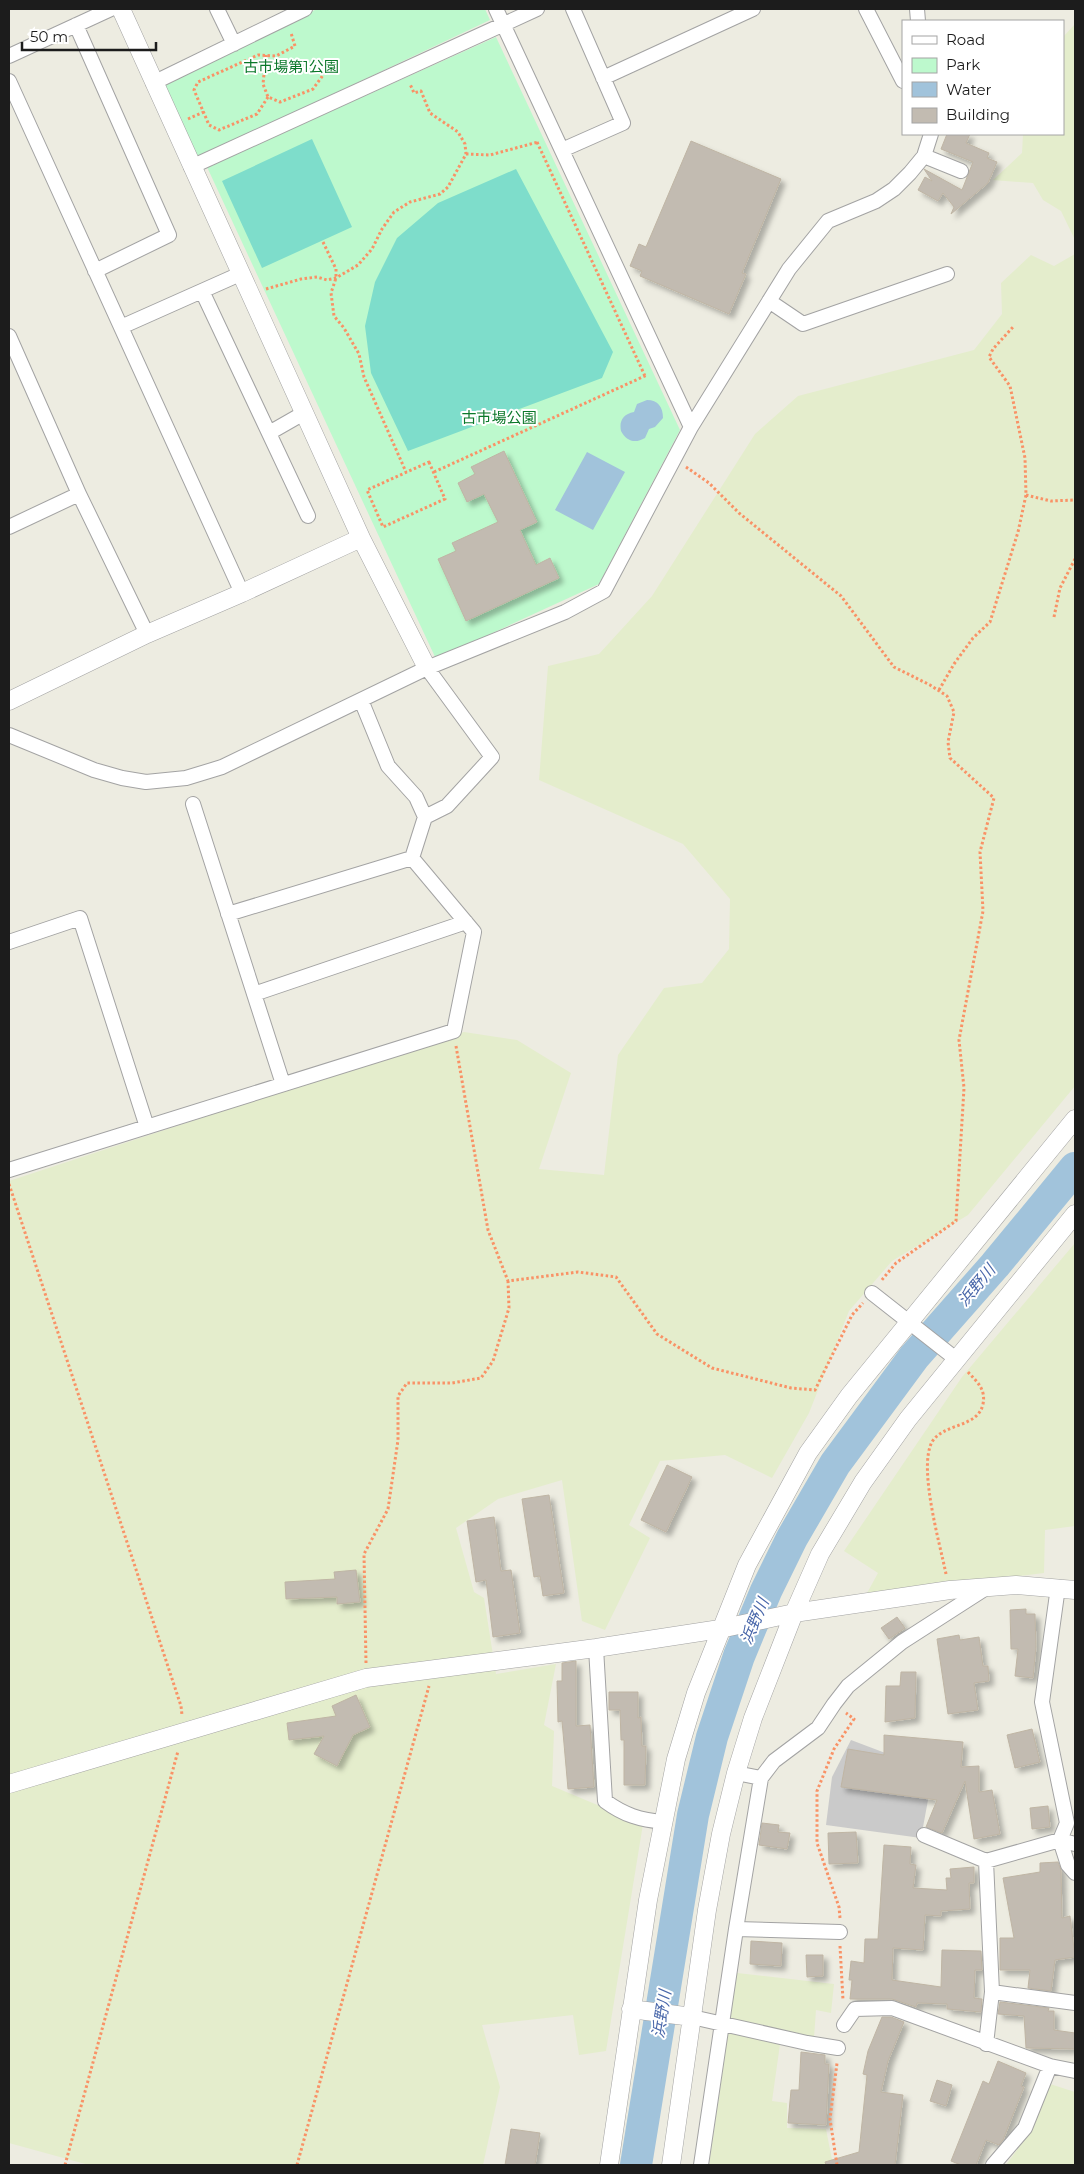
<svg xmlns="http://www.w3.org/2000/svg" width="1084" height="2174" font-family="Montserrat,'Noto Sans JP',sans-serif">
<style>
.religious{fill:#cacaca}
.farmland{fill:#e4edcc}
.park{fill:#bdf9cd}
.pitch{fill:#7eddcb}
.water{fill:#a1c3db}
.lines{fill:none;stroke-linecap:round;stroke-linejoin:round}
.river{stroke:#a1c3db;stroke-width:32}
.building{fill:#c2bbb1;stroke:#bfb5a4;filter:url(#shadow)}
.minor-casing{stroke:#a3a3a3;stroke-width:16}
.tertiary-casing{stroke:#a3a3a3;stroke-width:19}
.path{stroke:#f99266;stroke-width:3;stroke-dasharray:2.5 2.5;stroke-linecap:butt}
.minor{stroke:#fff;stroke-width:14}
.tertiary{stroke:#fff;stroke-width:18}
.labels{text-anchor:middle;stroke-width:4;stroke-linejoin:round;paint-order:stroke}
.park-label{font-size:15px;fill:#0b782a;stroke:#fff}
.water-label{font-size:16px;font-style:italic;fill:#4967aa;stroke:#fff}
</style>
<defs>
<filter id="shadow"><feDropShadow dx="4.5" dy="4.5" stdDeviation="2.5" flood-color="#0004"/></filter>
</defs>
<rect width="100%" height="100%" fill="#edece1"/>
<!-- religious -->
<path class="religious" d="M851 1740 888 1754 935 1762 921 1838 826 1825 832 1777Z"/>
<!-- farmland -->
<path class="farmland" d="M1075 24V240L1061 211 1043 200 1033 183 993 180 1022 153 1023 134H1063V37Z
M1075 254V1086L968 1215 892 1261 849 1311 809 1413 772 1478 725 1455 660 1461 629 1525 650 1538 605 1630 582 1621 562 1480 498 1499 456 1528 474 1592 484 1598 496 1674 556 1664 544 1725 554 1731 552 1786 643 1824 606 2051 579 2055 573 2015 482 2025 500 2087 483 2165H89L9 2143V1181L464 1032 517 1040 571 1073 539 1169 604 1175 618 1055 664 988 702 983 729 949 730 899 683 844 539 780 548 666 599 654 652 596 755 434 798 396 974 350 1002 314 1001 283 1031 255 1054 266Z
M1075 1243V1526L1045 1530 1044 1573 866 1595 878 1573 844 1551 962 1377Z
M737 1973 834 1984 831 2013 816 2010 814 2038 782 2030 772 2101 787 2103V2128L826 2129 833 2165H709Z
M1050 2084 1075 2092V2165H1006L1030 2132Z"/>
<!-- park -->
<path class="park" d="M317 9H485L490 20 198 158 163 82Z
M496 37 680 430 599 584 436 659 207 167Z"/>
<!-- pitch -->
<path class="pitch" d="M312 139 352 227 262 268 222 181Z
M516 169 613 352 602 378 408 451 371 373 365 326 375 282 397 238 438 203Z"/>
<!-- water -->
<path class="water" d="M647 400C658 400 663 407 663 418L655 427 649 429 645 438C635 444 626 441 621 431 619 421 623 414 634 412L637 404Z
M587 452 625 472 593 530 555 510Z"/>
<g class="lines">
<!-- river -->
<path class="river" d="M636 2165 693 1815 712 1737 739 1656 766 1591 792 1538 835 1464 914 1357 995 1265 1075 1168"/>
</g>
<!-- building -->
<path class="building" d="M947 134H970L966 143 989 153 987 158 997 162 988 183 951 214 954 207 943 193 938 201 918 190 925 177 932 181 924 169 962 190 973 162 941 149Z
M691 141 781 179 742 273 746 274 729 314 640 276 642 271 630 266 639 244 646 247Z
M504 451 537 522 520 530 536 565 550 558 559 578 466 621 438 559 456 551 452 543 498 522 484 494 467 502 458 483 475 474 471 467Z
M667 1465 692 1477 666 1532 641 1520Z
M549 1495 564 1593 543 1596 540 1576 534 1577 522 1499Z
M494 1517 501 1571 511 1570 520 1633 493 1637 486 1580 476 1582 467 1521Z
M356 1570 360 1602 337 1604V1597L286 1599 285 1582 335 1579 334 1572Z
M1026 1609V1614H1035L1036 1647 1033 1678 1015 1676 1018 1649H1011L1010 1610Z
M897 1617 905 1628 889 1639 881 1628Z
M959 1635 960 1640 979 1637 983 1666H988L989 1681 974 1683 978 1710 948 1714 937 1639Z
M576 1661V1726L590 1725 594 1787 568 1789 562 1721 558 1722 557 1681H562V1663Z
M901 1672H916L915 1718 885 1722 886 1686H900Z
M609 1692H638V1718L641 1717 642 1746H646L645 1785H624V1740H621L620 1710H609Z
M356 1695 370 1727 353 1735 337 1766 314 1754 324 1736 289 1740 287 1723 336 1716 332 1706Z
M1032 1729 1040 1762 1015 1768 1007 1735Z
M884 1735 963 1742 961 1767 979 1766V1792L992 1790 1000 1834 974 1839 965 1781 942 1833 926 1827 937 1800 841 1787 848 1749 884 1755Z
M1048 1806 1050 1827 1032 1829 1030 1808Z
M762 1823 779 1825 778 1832 790 1833 787 1849 759 1845Z
M856 1832 858 1863 829 1864 828 1833Z
M884 1845 911 1847 910 1864 916 1865 913 1888 947 1890 946 1878H951L950 1869 974 1867V1883H969L970 1909 941 1911V1916L925 1915 923 1950 893 1948 892 1980 941 1987 942 1950 981 1951 982 1970H975L974 1998 982 1999 981 2012 947 2009V2004L917 2003 916 2007 892 1999H850L852 1980H849L851 1961 864 1963 865 1939H878Z
M1058 1862 1061 1870 1062 1918 1070 1916 1075 1957 1055 1960 1051 1991 1028 1988 1030 1970H1000V1938H1014L1003 1878 1040 1872V1863Z
M751 1941 782 1943 781 1966 750 1964Z
M806 1955H823V1976L807 1977Z
M1000 2002 1049 2008 1048 2011H1054V2030L1075 2033V2049L1026 2048 1024 2016 998 2014Z
M882 2017H891L904 2022 888 2061 881 2092 903 2095 895 2165H826L825 2162 859 2152 867 2075 863 2074 868 2051Z
M801 2052 825 2055V2064H829L826 2125 788 2123 791 2090H799Z
M998 2061 1026 2073 1021 2086 1024 2087 1003 2140 999 2145 986 2140 976 2165H961L951 2161 983 2081 989 2084Z
M937 2080 952 2085 946 2106 930 2101Z
M511 2129 540 2133 535 2165H505Z"/>
<g class="lines">
<defs>
<path id="minor" d="M217 9 234 44
M496 9 691 427
M866 9 903 81
M917 9 918 21
M76 25 169 235 95 271
M9 56 111 9
M603 78 753 9
M9 81 242 593
M153 83 305 9
M562 150 623 123 573 9
M924 156 961 171
M191 167 537 9
M202 291 308 516
M769 301 803 324 947 274
M121 327 240 274
M9 336 79 494 147 634
M269 433 304 413
M9 527 79 494
M361 700 388 766 416 797 425 817
M9 735 94 770 122 778 146 782 186 778 222 767 427 668 565 612 604 591 691 427 789 269 828 221 876 201 894 189 910 173 924 156 931 134
M193 804 283 1084
M412 858 425 817 447 806 492 757 427 668
M228 914 412 858
M9 942 80 918 147 1127
M254 994 466 922
M9 1170 454 1031 474 932 412 858
M872 1293 956 1359
M1058 1587 1042 1702 1067 1823 1060 1840 1075 1844
M596 1648 605 1801C624 1815 640 1820 664 1822
M736 1773 761 1778
M924 1835 986 1861 1060 1840 1068 1865 1075 1873
M736 1929 840 1932
M992 1992 1075 2003
M692 2017 807 2043 838 2048
M844 2025 855 2009 892 2008 1050 2066 1075 2071
M986 2044 992 1992 986 1861
M701 2165 736 1929 761 1778 774 1761 818 1728 834 1704 848 1686 902 1642 986 1588
M993 2165 1025 2128 1050 2066"/>
<path id="tertiary" d="M121 9 361 538 427 668
M9 701 147 634 242 593 361 538
M9 1784 366 1678 596 1648 720 1629 794 1613 950 1590 1016 1585 1075 1590
M631 2009 692 2017
M609 2165 648 1900 676 1759 696 1693 747 1565 808 1453 849 1396 1075 1119
M671 2165 707 1910 721 1834 736 1773 753 1718 794 1613 820 1554 863 1482 908 1419 1075 1214"/>
</defs>
<!-- minor casing -->
<use href="#minor" class="minor-casing"/>
<!-- tertiary casing -->
<use href="#tertiary" class="tertiary-casing"/>
<!-- path -->
<path class="path" d="M266 55 263 84 268 97 280 102 313 89 326 71
M268 97 257 114 219 130 209 125 194 90 198 82 258 55 276 56 295 46 291 33
M188 119 204 112
M537 142 645 376
M466 154 490 155 538 142
M323 242 336 269V278L331 293 334 316 344 328 359 354 364 377 406 472
M266 289 301 279 317 277 327 280 336 278 358 265 372 249 382 229 394 212 410 202 440 194 448 187 466 154 465 144 458 132 430 113 421 91 414 93 410 84
M429 462 445 499 383 527 367 490Z
M686 467 709 483 739 513 841 596 894 667 930 685 947 696 954 712 948 742 950 758 994 798 980 852 983 911 959 1040 964 1088 956 1221 896 1263 881 1281
M434 472 647 375
M1026 495 1051 501 1075 500
M1054 617 1060 588 1075 559
M939 690 954 664 973 638 990 622 1018 532 1026 495 1025 458 1010 386 989 357 993 349 1013 327
M456 1046 488 1230 508 1281 578 1272 616 1277 657 1334 712 1368 791 1388 815 1390 852 1315 863 1303
M9 1184 181 1706 182 1715
M946 1574C940 1544 918 1468 932 1442 943 1423 978 1428 983 1404 986 1389 977 1382 968 1372
M366 1663 364 1554 388 1509 398 1440V1396L407 1383H452L481 1378 493 1361 509 1308 508 1281
M840 1918 839 1907 817 1843V1791L834 1749 854 1719 846 1713
M840 1946 843 2000
M65 2165 178 1751
M297 2165 429 1686
M837 2165 830 2119 837 2063"/>
<!-- minor -->
<use href="#minor" class="minor"/>
<!-- tertiary -->
<use href="#tertiary" class="tertiary"/>
</g>
<g class="labels">
<!-- park labels -->
<g class="park-label">
<text x="291" y="72">古市場第1公園</text>
<text x="499" y="423">古市場公園</text>
</g>
<!-- water labels -->
<g class="water-label">
<text transform="translate(976 1285) rotate(-50)" y="6">浜野川</text>
<text transform="translate(754 1621) rotate(-67)" y="6">浜野川</text>
<text transform="translate(661 2014) rotate(-81)" y="6">浜野川</text>
</g>
</g>
<!-- border -->
<rect width="1084" height="2174" fill="none" stroke="#1c1c1c" stroke-width="20"/>
<!-- legend -->
<rect x="902" y="20" width="162" height="115" fill="#ffffff" stroke="#a4a4a4"/>
<rect x="912" y="36" width="25" height="8" fill="#ffffff" stroke="#a4a4a4"/>
<text x="946" y="45" font-size="15" fill="#1c1c1c">Road</text>
<rect x="912" y="58" width="25" height="15" fill="#bdf9cd" stroke="#a4a4a4"/>
<text x="946" y="70" font-size="15" fill="#1c1c1c">Park</text>
<rect x="912" y="82" width="25" height="15" fill="#a1c3db" stroke="#a4a4a4"/>
<text x="946" y="95" font-size="15" fill="#1c1c1c">Water</text>
<rect x="912" y="108" width="25" height="15" fill="#c2bbb1" stroke="#a4a4a4"/>
<text x="946" y="120" font-size="15" fill="#1c1c1c">Building</text>
<!-- scale -->
<path d="M22 42v8h134v-8" fill="none" stroke="#1c1c1c" stroke-width="2.5"/>
<text x="30" y="42" font-size="15" fill="#1c1c1c" stroke="#ffffff" stroke-width="4" paint-order="stroke">50 m</text>
</svg>
